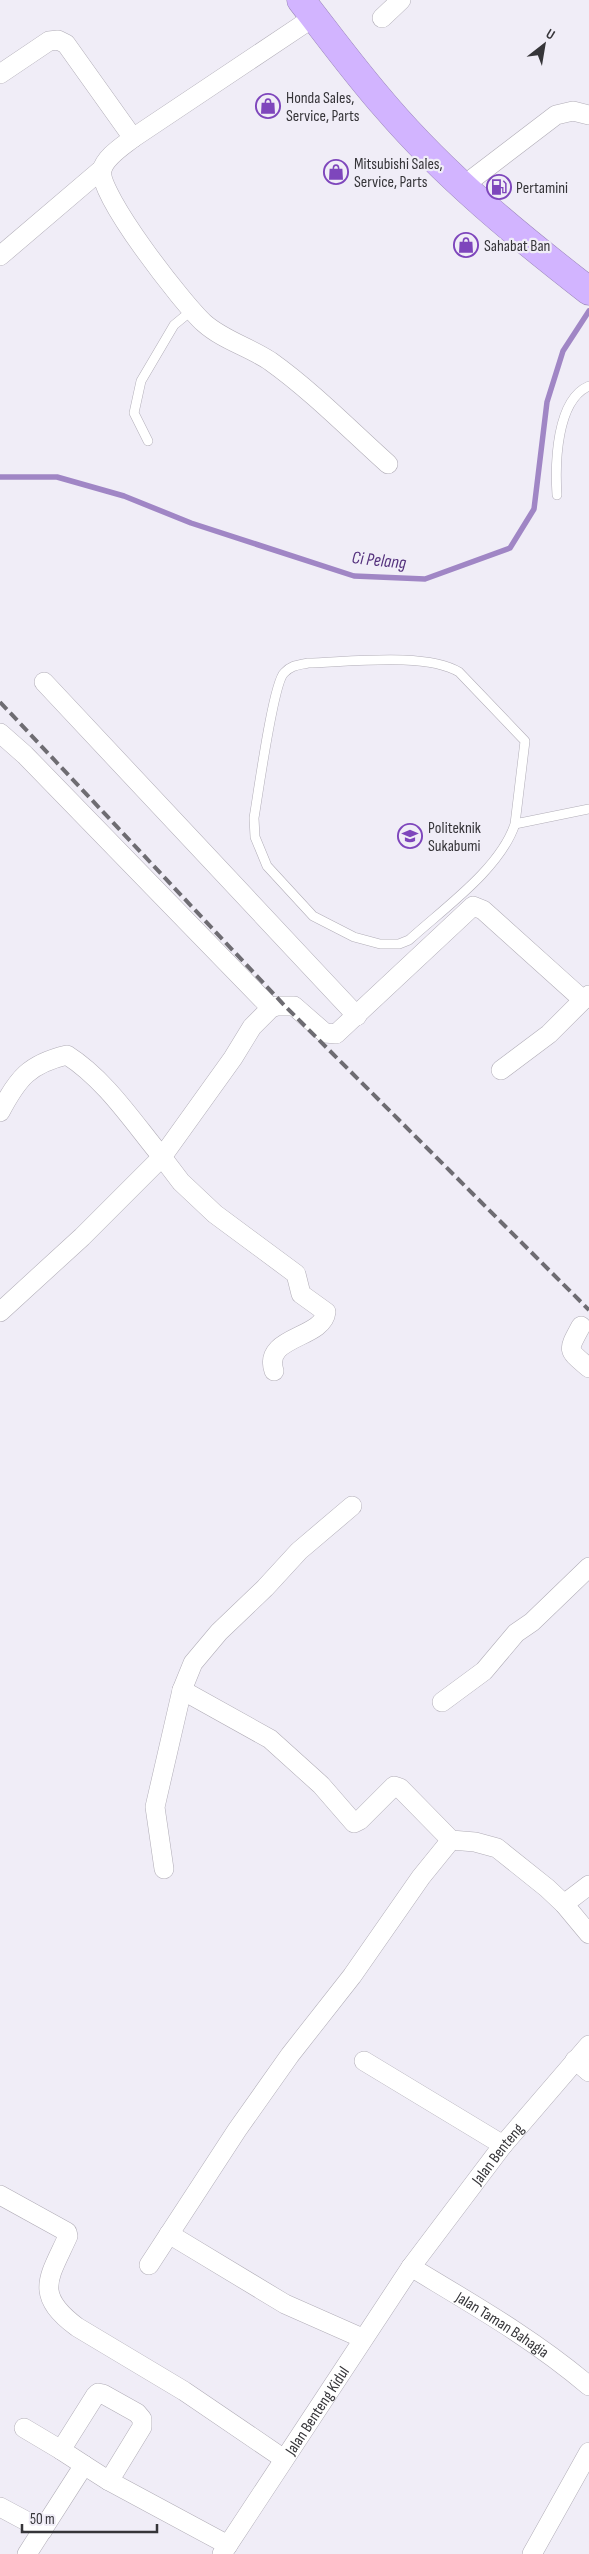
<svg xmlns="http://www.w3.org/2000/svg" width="589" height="2554" font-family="'Sofia Sans Condensed',sans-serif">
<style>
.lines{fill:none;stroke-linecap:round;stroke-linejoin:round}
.stream{stroke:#a086c5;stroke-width:5.5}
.lane-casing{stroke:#b1adb7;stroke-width:10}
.street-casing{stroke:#b1adb7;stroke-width:20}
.highway-casing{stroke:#9b88ba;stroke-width:29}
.lane{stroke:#fff;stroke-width:9}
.street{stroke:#fff;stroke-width:19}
.highway{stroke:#d2b4ff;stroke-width:28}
.rail{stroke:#6e6c72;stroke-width:4;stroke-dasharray:10 5;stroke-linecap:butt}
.labels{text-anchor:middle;stroke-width:4.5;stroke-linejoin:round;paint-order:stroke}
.poi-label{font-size:16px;fill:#363539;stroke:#f0edf7;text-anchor:start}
.street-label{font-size:16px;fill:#363539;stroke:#f0edf7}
.water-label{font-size:18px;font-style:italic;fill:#54317d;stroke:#f0edf7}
</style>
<rect width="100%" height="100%" fill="#f0edf7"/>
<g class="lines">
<!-- stream -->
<path class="stream" d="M0 477H57L124 496 191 523 354 576 425 579 510 548 534 509 547 402 563 351 589 311"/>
<defs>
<path id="lane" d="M148 441 134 413 141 381 174 325 191 311
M557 495C555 464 556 400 589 386
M515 824 525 741 459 672C427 652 348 662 308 663 299 665 291 665 284 673 273 684 258 795 254 818L255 837 267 866 313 916 354 937 380 944H399L409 940C444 908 500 869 515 824L589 809"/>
<g id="street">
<path d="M314 17 133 138C123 146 105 157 102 170 97 194 184 305 204 323 223 340 249 347 270 361 312 391 349 429 388 464"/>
<path d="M382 18 401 0"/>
<path d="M0 74 49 41 58 40 66 44 133 138"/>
<path d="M463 186 556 115 573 111 589 115"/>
<path d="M0 256 102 169"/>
<path d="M44 682 357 1016"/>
<path d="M0 733 25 755 271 1008"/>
<path d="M501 1070 549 1034 583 1000"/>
<path d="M0 1112C18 1078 29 1064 67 1055 106 1080 133 1122 162 1157L233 1058 252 1027 271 1008 277 1006H294L325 1033 336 1034 473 906 483 910 583 1000 589 995"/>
<path d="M0 1312 82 1237 162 1157 181 1182 215 1214 296 1274 301 1294 326 1312C323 1339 262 1336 274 1371"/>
<path d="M581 1326C567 1352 567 1349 589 1368"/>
<path d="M182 1690 270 1739 321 1785 354 1823 360 1820 394 1786 400 1788 451 1840 475 1842 497 1848 547 1888 564 1904 589 1934"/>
<path d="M442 1702 484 1671 516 1633 532 1622 589 1567"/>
<path d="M164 1869 155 1807 182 1690 193 1663 219 1632 265 1588 299 1551 352 1506"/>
<path d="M564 1904 589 1885"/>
<path d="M575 2060 589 2072"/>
<path d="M364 2061 503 2145"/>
<path d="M0 2195 67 2232 68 2236C49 2278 33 2294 77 2327L184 2391 284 2459"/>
<path d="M169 2234 285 2304 362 2338"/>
<path d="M149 2265 237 2130 290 2055 352 1976 421 1877 451 1840"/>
<path id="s1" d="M411 2267C472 2304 534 2339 589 2386"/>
<path d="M24 2428 61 2450"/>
<path d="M84 2465 61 2450 95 2396 98 2393 103 2394 137 2413 142 2419V2427L109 2481"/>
<path d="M0 2507 43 2530"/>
<path d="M27 2554 84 2465 109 2481 228 2545"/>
<path id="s2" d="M222 2554 411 2267 503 2145 589 2045"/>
<path d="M532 2554 589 2452"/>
</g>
<path id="highway" d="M301 0C329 36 356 73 386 107 446 177 517 235 589 291"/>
</defs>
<!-- lane casing -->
<use href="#lane" class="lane-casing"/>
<!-- street casing -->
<use href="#street" class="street-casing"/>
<!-- highway casing -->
<use href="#highway" class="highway-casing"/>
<!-- lane -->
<use href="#lane" class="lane"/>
<!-- street -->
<use href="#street" class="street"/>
<!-- highway -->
<use href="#highway" class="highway"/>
<!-- rail -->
<path class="rail" d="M0 702 285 1006 589 1310"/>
</g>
<!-- icons -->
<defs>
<symbol id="shop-ring" viewBox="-11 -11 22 22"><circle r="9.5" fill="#f0edf7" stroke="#7e46bc" stroke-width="1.5"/><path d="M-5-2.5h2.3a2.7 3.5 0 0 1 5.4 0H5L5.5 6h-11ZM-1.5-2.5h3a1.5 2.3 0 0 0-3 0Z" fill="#7e46bc"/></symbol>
<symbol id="fuel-ring" viewBox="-11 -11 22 22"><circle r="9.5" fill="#f0edf7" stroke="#7e46bc" stroke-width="1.5"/><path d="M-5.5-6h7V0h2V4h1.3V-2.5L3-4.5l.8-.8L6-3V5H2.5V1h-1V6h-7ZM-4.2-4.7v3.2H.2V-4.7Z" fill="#7e46bc"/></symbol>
<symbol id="university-ring" viewBox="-11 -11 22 22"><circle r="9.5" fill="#f0edf7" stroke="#7e46bc" stroke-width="1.5"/><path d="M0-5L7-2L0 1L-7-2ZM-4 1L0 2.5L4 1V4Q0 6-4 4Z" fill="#7e46bc"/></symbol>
</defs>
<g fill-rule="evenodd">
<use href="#shop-ring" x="254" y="92" width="28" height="28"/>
<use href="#shop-ring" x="322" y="158" width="28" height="28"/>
<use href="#fuel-ring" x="485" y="173" width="28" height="28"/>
<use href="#shop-ring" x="452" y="231" width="28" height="28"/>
<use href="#university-ring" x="396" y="822" width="28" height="28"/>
</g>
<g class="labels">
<!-- poi labels -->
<g class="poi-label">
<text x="286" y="103">Honda Sales,<tspan x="286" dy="18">Service, Parts</tspan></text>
<text x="354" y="169">Mitsubishi Sales,<tspan x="354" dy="18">Service, Parts</tspan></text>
<text x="516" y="193">Pertamini</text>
<text x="484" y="251">Sahabat Ban</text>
<text x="428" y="833">Politeknik<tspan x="428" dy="18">Sukabumi</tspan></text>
</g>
<!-- street labels -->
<g class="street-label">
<text dy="6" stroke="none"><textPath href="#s2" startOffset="486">Jalan Benteng</textPath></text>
<text dy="6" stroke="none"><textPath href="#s1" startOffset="108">Jalan Taman Bahagia</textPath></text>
<text dy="6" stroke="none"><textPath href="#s2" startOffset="172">Jalan Benteng Kidul</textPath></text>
</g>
<!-- water labels -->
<g class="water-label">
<text transform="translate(379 560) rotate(6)" y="6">Ci Pelang</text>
</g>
</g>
<!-- north arrow -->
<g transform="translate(544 45) rotate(31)" stroke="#f0edf7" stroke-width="4" paint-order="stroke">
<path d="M0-4L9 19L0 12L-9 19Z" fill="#363539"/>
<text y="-8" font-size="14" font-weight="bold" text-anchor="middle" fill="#363539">U</text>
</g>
<!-- scale -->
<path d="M22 2524v8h135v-8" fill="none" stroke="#363539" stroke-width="2.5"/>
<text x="30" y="2524" font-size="15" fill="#363539" stroke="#f0edf7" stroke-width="4" paint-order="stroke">50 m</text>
</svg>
